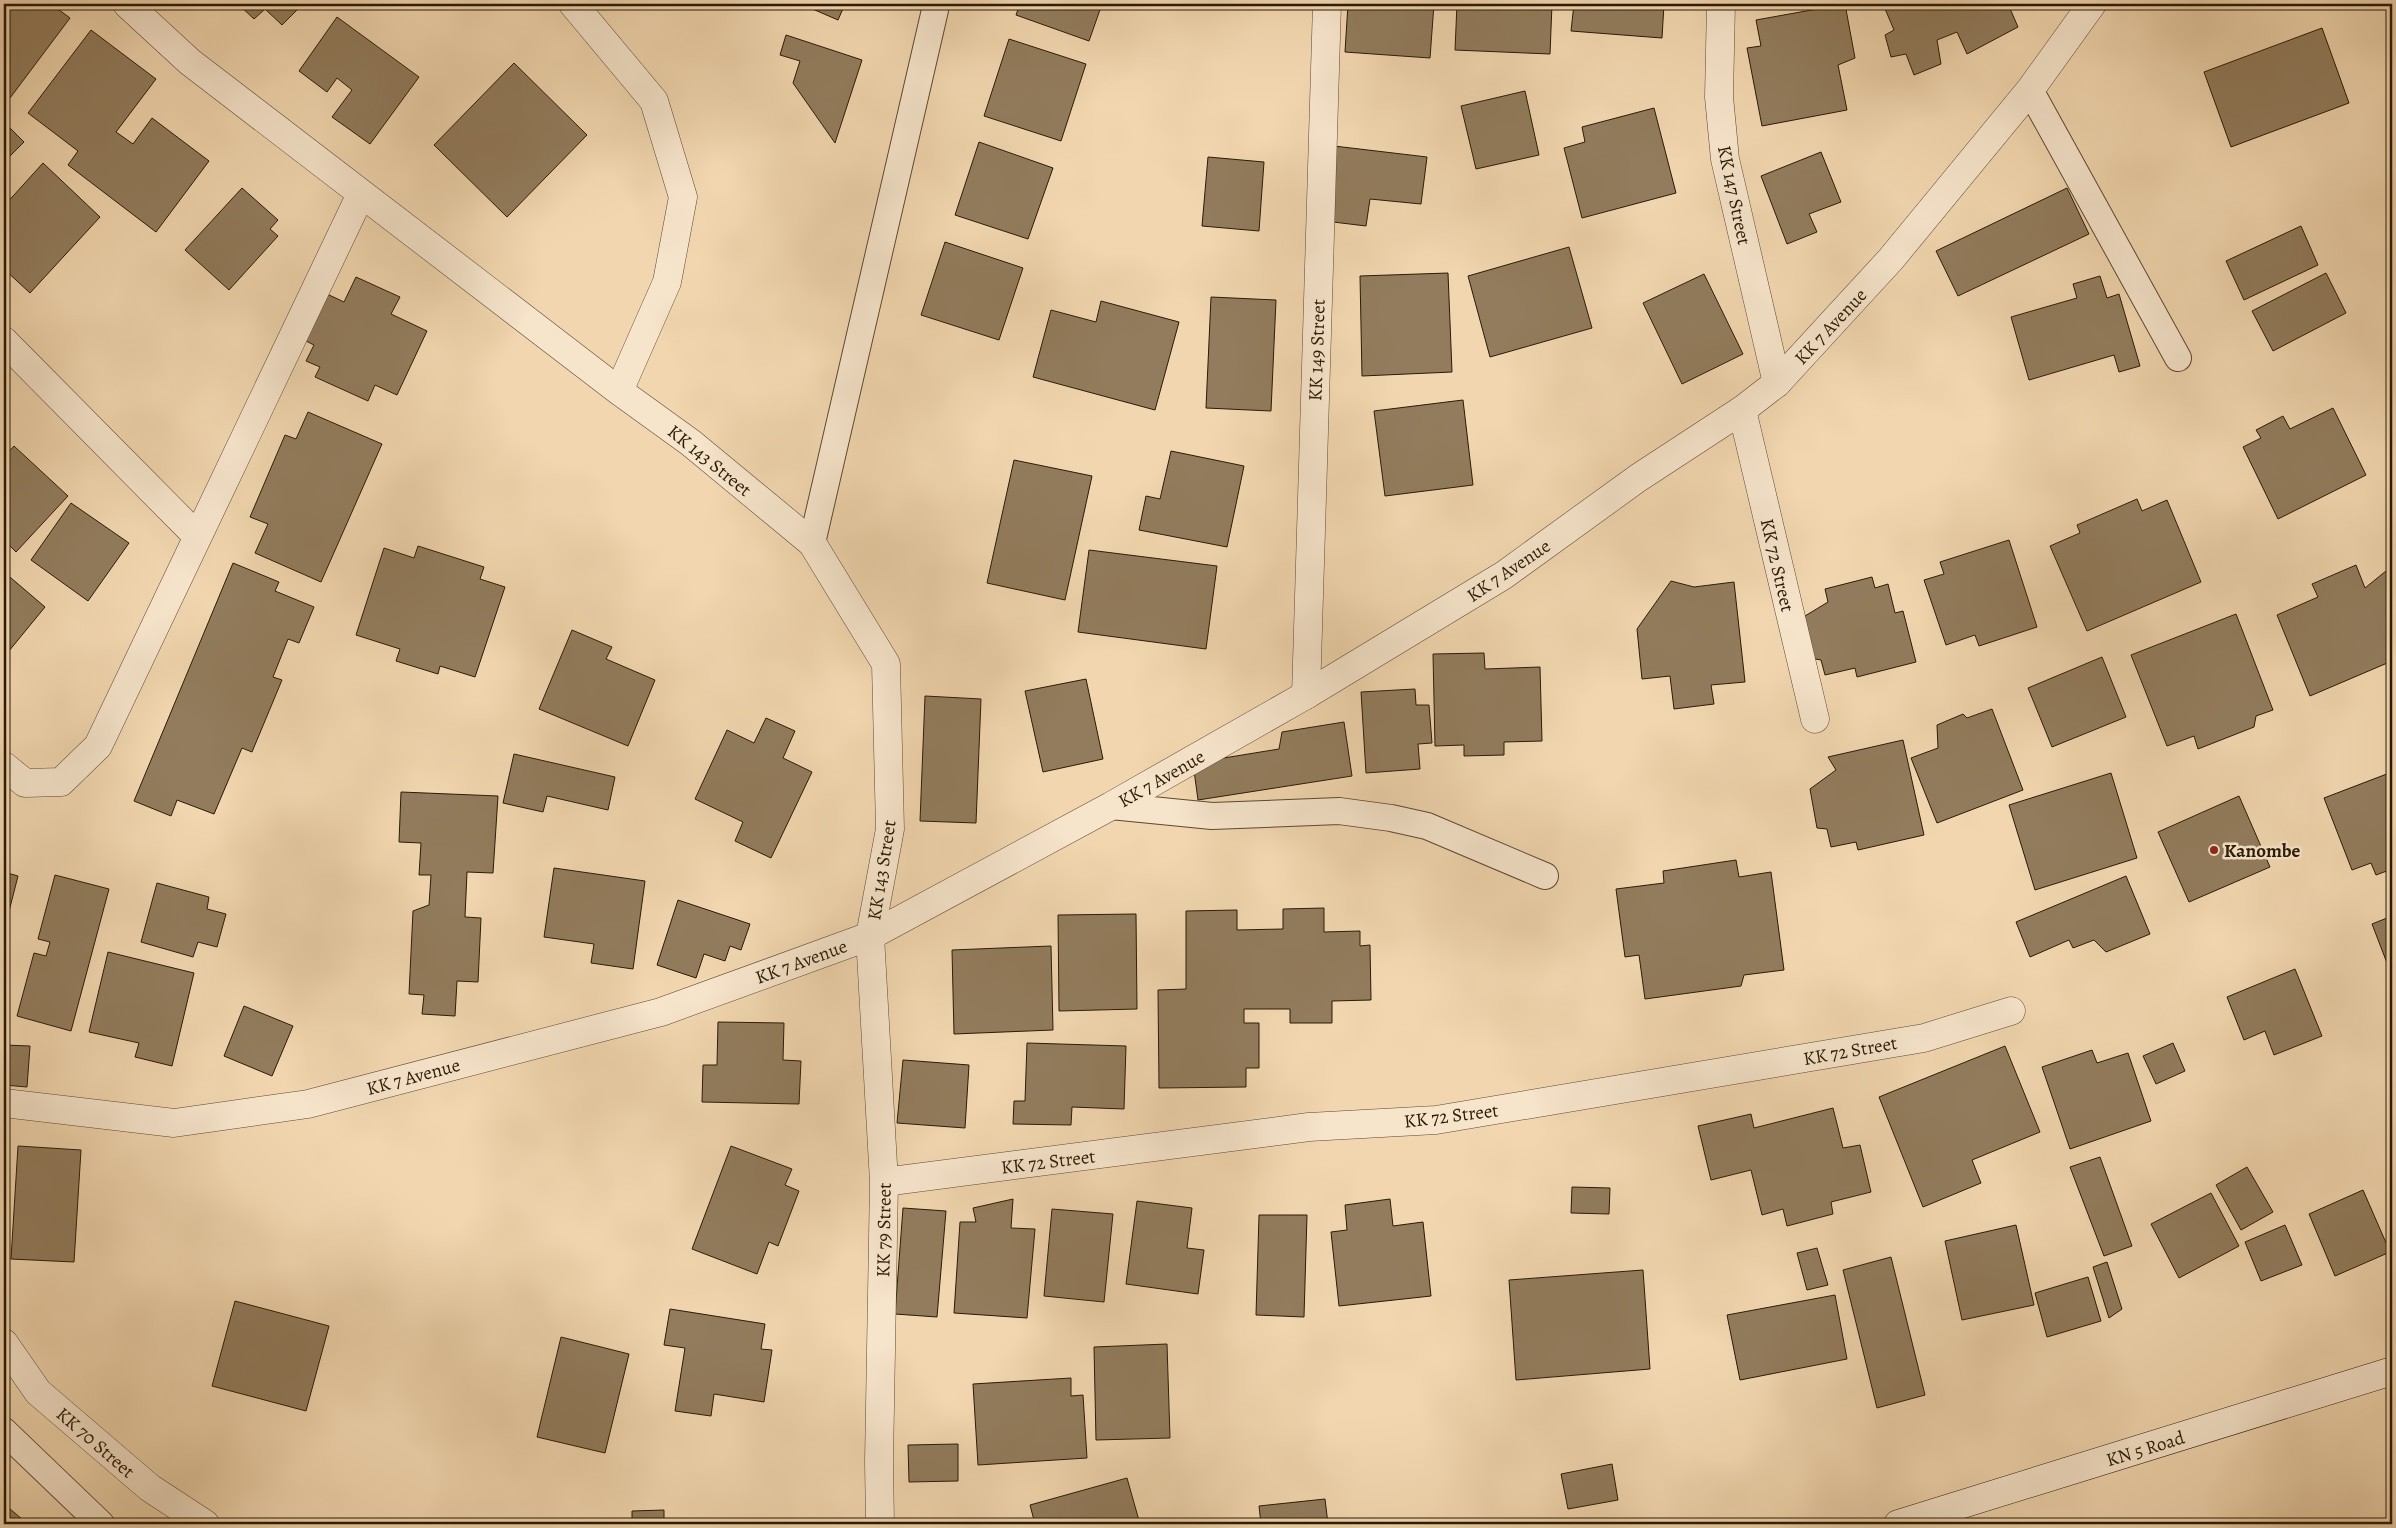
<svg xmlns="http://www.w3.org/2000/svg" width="2396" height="1528" font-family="Alegreya,serif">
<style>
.building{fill:#927c5d;stroke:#2b1a05}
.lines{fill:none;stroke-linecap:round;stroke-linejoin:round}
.service-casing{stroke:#5c4930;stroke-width:28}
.minor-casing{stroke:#5c4930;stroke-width:29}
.tertiary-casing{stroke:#5c4930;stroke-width:29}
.secondary-casing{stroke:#2b1a05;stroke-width:29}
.service{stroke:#f6e4cb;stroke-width:26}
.minor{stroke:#f6e4cb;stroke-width:28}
.tertiary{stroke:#f6e4cb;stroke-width:28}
.secondary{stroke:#f6e4cb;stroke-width:28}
.poi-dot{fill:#8f2418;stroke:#f6e4cb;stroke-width:2}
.labels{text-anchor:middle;stroke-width:5;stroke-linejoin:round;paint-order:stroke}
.street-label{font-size:19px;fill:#2b1a05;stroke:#f6e4cb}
.poi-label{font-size:19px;font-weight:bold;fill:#2b1a05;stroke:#f6e4cb;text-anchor:start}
</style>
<rect width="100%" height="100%" fill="#f1d6af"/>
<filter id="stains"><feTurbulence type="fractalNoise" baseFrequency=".004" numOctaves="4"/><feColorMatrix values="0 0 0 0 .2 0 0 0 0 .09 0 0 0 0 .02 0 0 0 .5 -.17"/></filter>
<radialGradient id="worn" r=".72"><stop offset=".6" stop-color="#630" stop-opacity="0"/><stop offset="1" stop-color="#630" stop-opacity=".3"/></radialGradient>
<!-- building -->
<path class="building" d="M4 4H51L70 18 10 98 4 93Z
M238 4H303L282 25 265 9 254 19Z
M801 4H845L838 20Z
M1020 4H1102L1089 41 1016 15Z
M1348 4H1434L1430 58 1345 52Z
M1457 4H1552L1550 54 1455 50Z
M1574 4H1664L1662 38 1571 31Z
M1845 4 1855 58 1838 65 1847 110 1762 126 1747 48 1761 46 1756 20Z
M1883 4H2008L2018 27 1967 54 1957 32 1937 40 1941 64 1914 75 1906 54 1891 57 1885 35 1894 30Z
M337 17 419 77 370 144 332 117 352 90 337 78 327 92 299 71Z
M2322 28 2349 103 2231 147 2204 72Z
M91 30 156 79 116 132 133 144 152 118 209 161 156 232 68 165 78 151 28 113Z
M786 35 862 60 835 143 793 83 800 61 780 55Z
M1009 39 1086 64 1061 141 984 116Z
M514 63 587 135 507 217 434 145Z
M1525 91 1539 155 1476 169 1461 106Z
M1654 108 1676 193 1582 218 1564 148 1585 142 1582 127Z
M4 122 24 142 4 162Z
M979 142 1053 168 1028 239 955 215Z
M1334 146 1427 157 1421 204 1370 199 1366 226 1325 221Z
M1821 152 1841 202 1809 214 1817 232 1787 244 1761 176Z
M1208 157 1264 162 1259 231 1202 226Z
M43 163 100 217 30 293 4 269V263L10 256 4 249V206Z
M242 188 278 220 270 229 278 236 229 290 185 250Z
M2067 188 2089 234 1958 296 1936 251Z
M2301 226 2318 265 2244 300 2226 261Z
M945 242 1023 268 999 340 921 315Z
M1569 247 1592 328 1490 357 1468 276Z
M1448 273 1452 372 1362 376 1360 276Z
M2326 273 2346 313 2273 351 2252 311Z
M1704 274 1743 354 1682 384 1643 303Z
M2100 276 2107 298 2119 294 2140 366 2119 372 2114 355 2029 380 2011 317 2077 298 2073 284Z
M356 277 400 297 391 314 427 331 397 395 375 385 368 401 315 377 320 367 306 361 314 345 304 340 327 294 344 302Z
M1211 297 1276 300 1271 411 1206 408Z
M1101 301 1179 322 1155 410 1033 377 1051 310 1096 322Z
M1463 400 1473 485 1385 496 1374 411Z
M2333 408 2366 475 2278 519 2243 447 2261 438 2256 430 2283 416 2290 429Z
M308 412 382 444 321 582 255 553 268 524 250 517 285 435 296 439Z
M14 446 68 496 16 552 4 540V457Z
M1171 451 1244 466 1227 547 1139 530 1146 496 1160 499Z
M1014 460 1092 476 1065 600 987 583Z
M2137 499 2142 511 2167 500 2201 582 2087 631 2050 546 2080 533 2077 525Z
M71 503 129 543 88 601 31 560Z
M2009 540 2037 627 1979 646 1975 635 1946 645 1924 580 1944 574 1940 562Z
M418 546 484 567 480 579 505 587 475 677 440 666 438 674 396 661 400 649 356 635 384 548 414 558Z
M1089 550 1217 566 1206 649 1078 632Z
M233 563 279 582 275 591 314 607 299 643 288 639 273 677 282 680 252 752 242 748 214 814 177 800 171 816 134 801Z
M2356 565 2365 588 2386 571 2392 587V661L2310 696 2277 615 2318 597 2312 584Z
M4 572 45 607 4 657Z
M1872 577 1875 588 1888 584 1895 613 1903 611 1916 662 1857 677 1855 668 1825 675 1821 660 1809 658 1805 616 1828 602 1825 589Z
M1671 581 1694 587 1734 582 1745 682 1711 685 1714 704 1674 709 1670 676 1642 679 1637 629Z
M2236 614 2273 710 2256 716 2254 727 2198 749 2194 736 2167 746 2131 655Z
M572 630 612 647 606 659 655 680 628 746 539 709Z
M1484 653 1485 669 1540 667 1542 741 1504 742V755L1464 756V745L1435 746 1433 654Z
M2102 657 2126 717 2052 747 2028 688Z
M1086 679 1103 759 1043 772 1025 691Z
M1415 689 1416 705H1429L1432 743 1418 744 1420 769 1366 773 1361 692Z
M925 696 981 699 976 823 920 821Z
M1992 709 2023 790 1937 823 1911 758 1938 748 1937 725 1963 714 1967 718Z
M766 718 795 731 783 758 812 772 771 858 735 841 743 822 695 799 727 730 754 743Z
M1344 722 1352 776 1198 800 1193 763 1279 749 1282 732Z
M1903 740 1924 835 1858 850 1856 842 1831 847 1827 829 1817 828 1810 789 1836 770 1828 757Z
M514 754 615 777 608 810 547 796 543 812 503 803Z
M2392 772V869L2376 875 2371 863 2352 870 2324 798Z
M2111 773 2137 858 2035 890 2009 805Z
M401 792 498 796 493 873 467 872 465 917 481 918 478 982 457 981 455 1016 422 1014 424 995 409 994 413 911 429 905 431 875H419L421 843 399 842Z
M2239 796 2270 867 2189 902 2158 832Z
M1736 860 1739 877 1771 872 1784 970 1744 975 1741 986 1645 999 1639 955 1625 957 1616 889 1664 883 1663 871Z
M554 868 645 881 633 969 591 963 594 944 544 937Z
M4 872 18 876 4 931Z
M55 875 109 889 71 1031 17 1016 34 953 46 956 50 942 38 939Z
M2126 876 2150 934 2106 952 2094 940 2073 948 2069 940 2030 957 2016 922Z
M157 883 209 897 207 909 226 914 217 947 198 942 193 957 141 942Z
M678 900 750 924 741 950 730 946 725 961 704 954 696 978 657 965Z
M1324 908V932L1360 931V946L1370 945 1371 1000 1332 1001V1023H1290V1009H1244V1023H1259V1068H1246V1087L1159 1088 1158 990 1186 989V911L1237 910V930L1283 929V909Z
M1136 914 1137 1009 1059 1011 1058 915Z
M2392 916V976L2372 924Z
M1051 946 1053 1030 954 1034 952 950Z
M108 952 194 973 172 1066 135 1057 139 1043 89 1032Z
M2295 969 2322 1036 2274 1055 2265 1031 2244 1040 2227 997Z
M244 1006 293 1026 272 1076 224 1056Z
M718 1022 784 1023 783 1060 801 1061 799 1104 702 1102 703 1065H717Z
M1027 1043 1126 1046 1124 1109 1072 1107 1071 1125 1013 1124 1014 1101H1025Z
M2173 1043 2185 1071 2156 1084 2143 1056Z
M4 1045 30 1046 27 1087 4 1085Z
M2005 1046 2040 1132 1972 1160 1981 1183 1923 1207 1879 1097Z
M2092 1050 2097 1063 2128 1053 2151 1121 2070 1149 2042 1067Z
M903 1060 969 1065 965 1128 897 1123Z
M1833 1108 1843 1148 1860 1145 1871 1192 1831 1202 1833 1214 1787 1226 1783 1209 1762 1215 1751 1170 1711 1180 1698 1126 1751 1114 1754 1128Z
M18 1146 81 1150 74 1262 11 1259Z
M731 1146 792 1169 785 1185 799 1191 778 1246 769 1242 757 1274 692 1249Z
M2100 1157 2132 1246 2104 1256 2070 1167Z
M2247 1167 2273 1212 2241 1230 2216 1185Z
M1572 1187 1610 1188 1609 1214 1571 1213Z
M2363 1190 2390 1252 2335 1276 2309 1214Z
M2211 1193 2239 1246 2179 1278 2151 1224Z
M1013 1199 1011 1228 1035 1229 1027 1318 954 1313 960 1222H976L973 1208Z
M1390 1199 1393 1226 1423 1222 1431 1296 1339 1306 1331 1232 1347 1230 1345 1205Z
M1137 1201 1192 1208 1187 1248 1204 1250 1198 1294 1126 1284Z
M903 1208 946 1211 937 1317 895 1314Z
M1052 1209 1113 1214 1104 1302 1044 1296Z
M1259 1215H1307L1304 1317 1256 1315Z
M2016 1225 2034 1305 1962 1320 1945 1241Z
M2285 1225 2302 1265 2261 1281 2245 1242Z
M1817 1248 1828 1285 1807 1290 1797 1253Z
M1891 1257 1925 1395 1877 1408 1843 1270Z
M2107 1262 2122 1309 2109 1318 2093 1267Z
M1643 1270 1650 1369 1516 1380 1509 1280Z
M2088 1277 2101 1321 2047 1337 2035 1293Z
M1835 1295 1847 1359 1740 1380 1727 1315Z
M235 1301 329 1326 306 1411 212 1386Z
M670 1309 765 1324 761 1349 772 1350 764 1402 714 1394 711 1416 675 1411 685 1348 664 1345Z
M561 1337 629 1354 605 1453 537 1437Z
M1167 1344 1170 1438 1096 1440 1094 1347Z
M1071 1378V1396L1083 1395 1087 1458 978 1465 973 1384Z
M958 1444V1481L909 1482 908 1445Z
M1612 1464 1618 1500 1568 1509 1561 1474Z
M1127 1478 1140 1524H1035L1030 1505Z
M1325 1499 1328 1524H1261L1259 1506Z
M4 1504 28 1524H4Z
M664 1510V1524H632V1511Z"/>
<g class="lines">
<defs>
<path id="service" d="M2030 90 2178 358
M812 543 935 10
M1111 806 1212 816 1339 811 1391 818 1427 826 1545 876
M4 1431 101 1524"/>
<path id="minor" d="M127 4 190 62 619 391
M573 4 654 101 683 197 667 282 619 391 691 443 812 543 886 664 890 829 870 936 884 1182 879 1462 880 1524
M1721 4 1719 97 1725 159 1777 383
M4 341 197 536
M1742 410 1815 719
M1306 695 1327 4
M4 766 25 783 61 782 98 746 361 194
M884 1182 1309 1127 1436 1120 1924 1038 2011 1011
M4 1343 38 1392 150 1488 205 1524"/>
<path id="tertiary" d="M4 1103 174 1123 308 1104 661 1012 870 936 1111 806 1306 695 1504 575 1638 478 1742 410 1777 383 1891 259 2030 90 2092 4"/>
<path id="secondary" d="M1898 1524 2392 1371"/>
</defs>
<!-- service casing -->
<use href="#service" class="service-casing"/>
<!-- minor casing -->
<use href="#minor" class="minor-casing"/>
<!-- tertiary casing -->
<use href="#tertiary" class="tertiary-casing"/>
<!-- secondary casing -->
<use href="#secondary" class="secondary-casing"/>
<!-- service -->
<use href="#service" class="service"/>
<!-- minor -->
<use href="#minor" class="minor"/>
<!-- tertiary -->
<use href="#tertiary" class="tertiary"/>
<!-- secondary -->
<use href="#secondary" class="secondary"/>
</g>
<!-- markers -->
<circle class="poi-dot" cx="2214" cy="850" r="5"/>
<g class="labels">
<!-- street labels -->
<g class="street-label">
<text transform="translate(1735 195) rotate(78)" y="7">KK 147 Street</text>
<text transform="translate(1830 326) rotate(-47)" y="7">KK 7 Avenue</text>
<text transform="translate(1316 350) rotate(-88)" y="7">KK 149 Street</text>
<text transform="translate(710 460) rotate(39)" y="7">KK 143 Street</text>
<text transform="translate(1778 565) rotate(77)" y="7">KK 72 Street</text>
<text transform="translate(1508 570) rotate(-34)" y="7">KK 7 Avenue</text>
<text transform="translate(1161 778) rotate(-30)" y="7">KK 7 Avenue</text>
<text transform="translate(881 870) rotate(-81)" y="7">KK 143 Street</text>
<text transform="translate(801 961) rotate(-20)" y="7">KK 7 Avenue</text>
<text transform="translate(1850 1050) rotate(-10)" y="7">KK 72 Street</text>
<text transform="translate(413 1076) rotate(-15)" y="7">KK 7 Avenue</text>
<text transform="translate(1451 1115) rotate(-7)" y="7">KK 72 Street</text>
<text transform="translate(1048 1161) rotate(-7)" y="7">KK 72 Street</text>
<text transform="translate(883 1230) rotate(-89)" y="7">KK 79 Street</text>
<text transform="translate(96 1442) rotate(41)" y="7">KK 70 Street</text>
<text transform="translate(2145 1448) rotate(-17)" y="7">KN 5 Road</text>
</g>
<!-- poi labels -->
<g class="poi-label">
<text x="2224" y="857">Kanombe</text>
</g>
</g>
<!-- margin -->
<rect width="2396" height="1528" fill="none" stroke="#f1d6af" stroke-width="20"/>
<rect x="5" y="5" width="2386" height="1518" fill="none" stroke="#2b1a05" stroke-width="2.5"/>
<rect x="10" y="10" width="2376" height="1508" fill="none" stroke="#2b1a05"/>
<rect width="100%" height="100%" filter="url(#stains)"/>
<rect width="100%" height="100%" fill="url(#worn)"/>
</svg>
